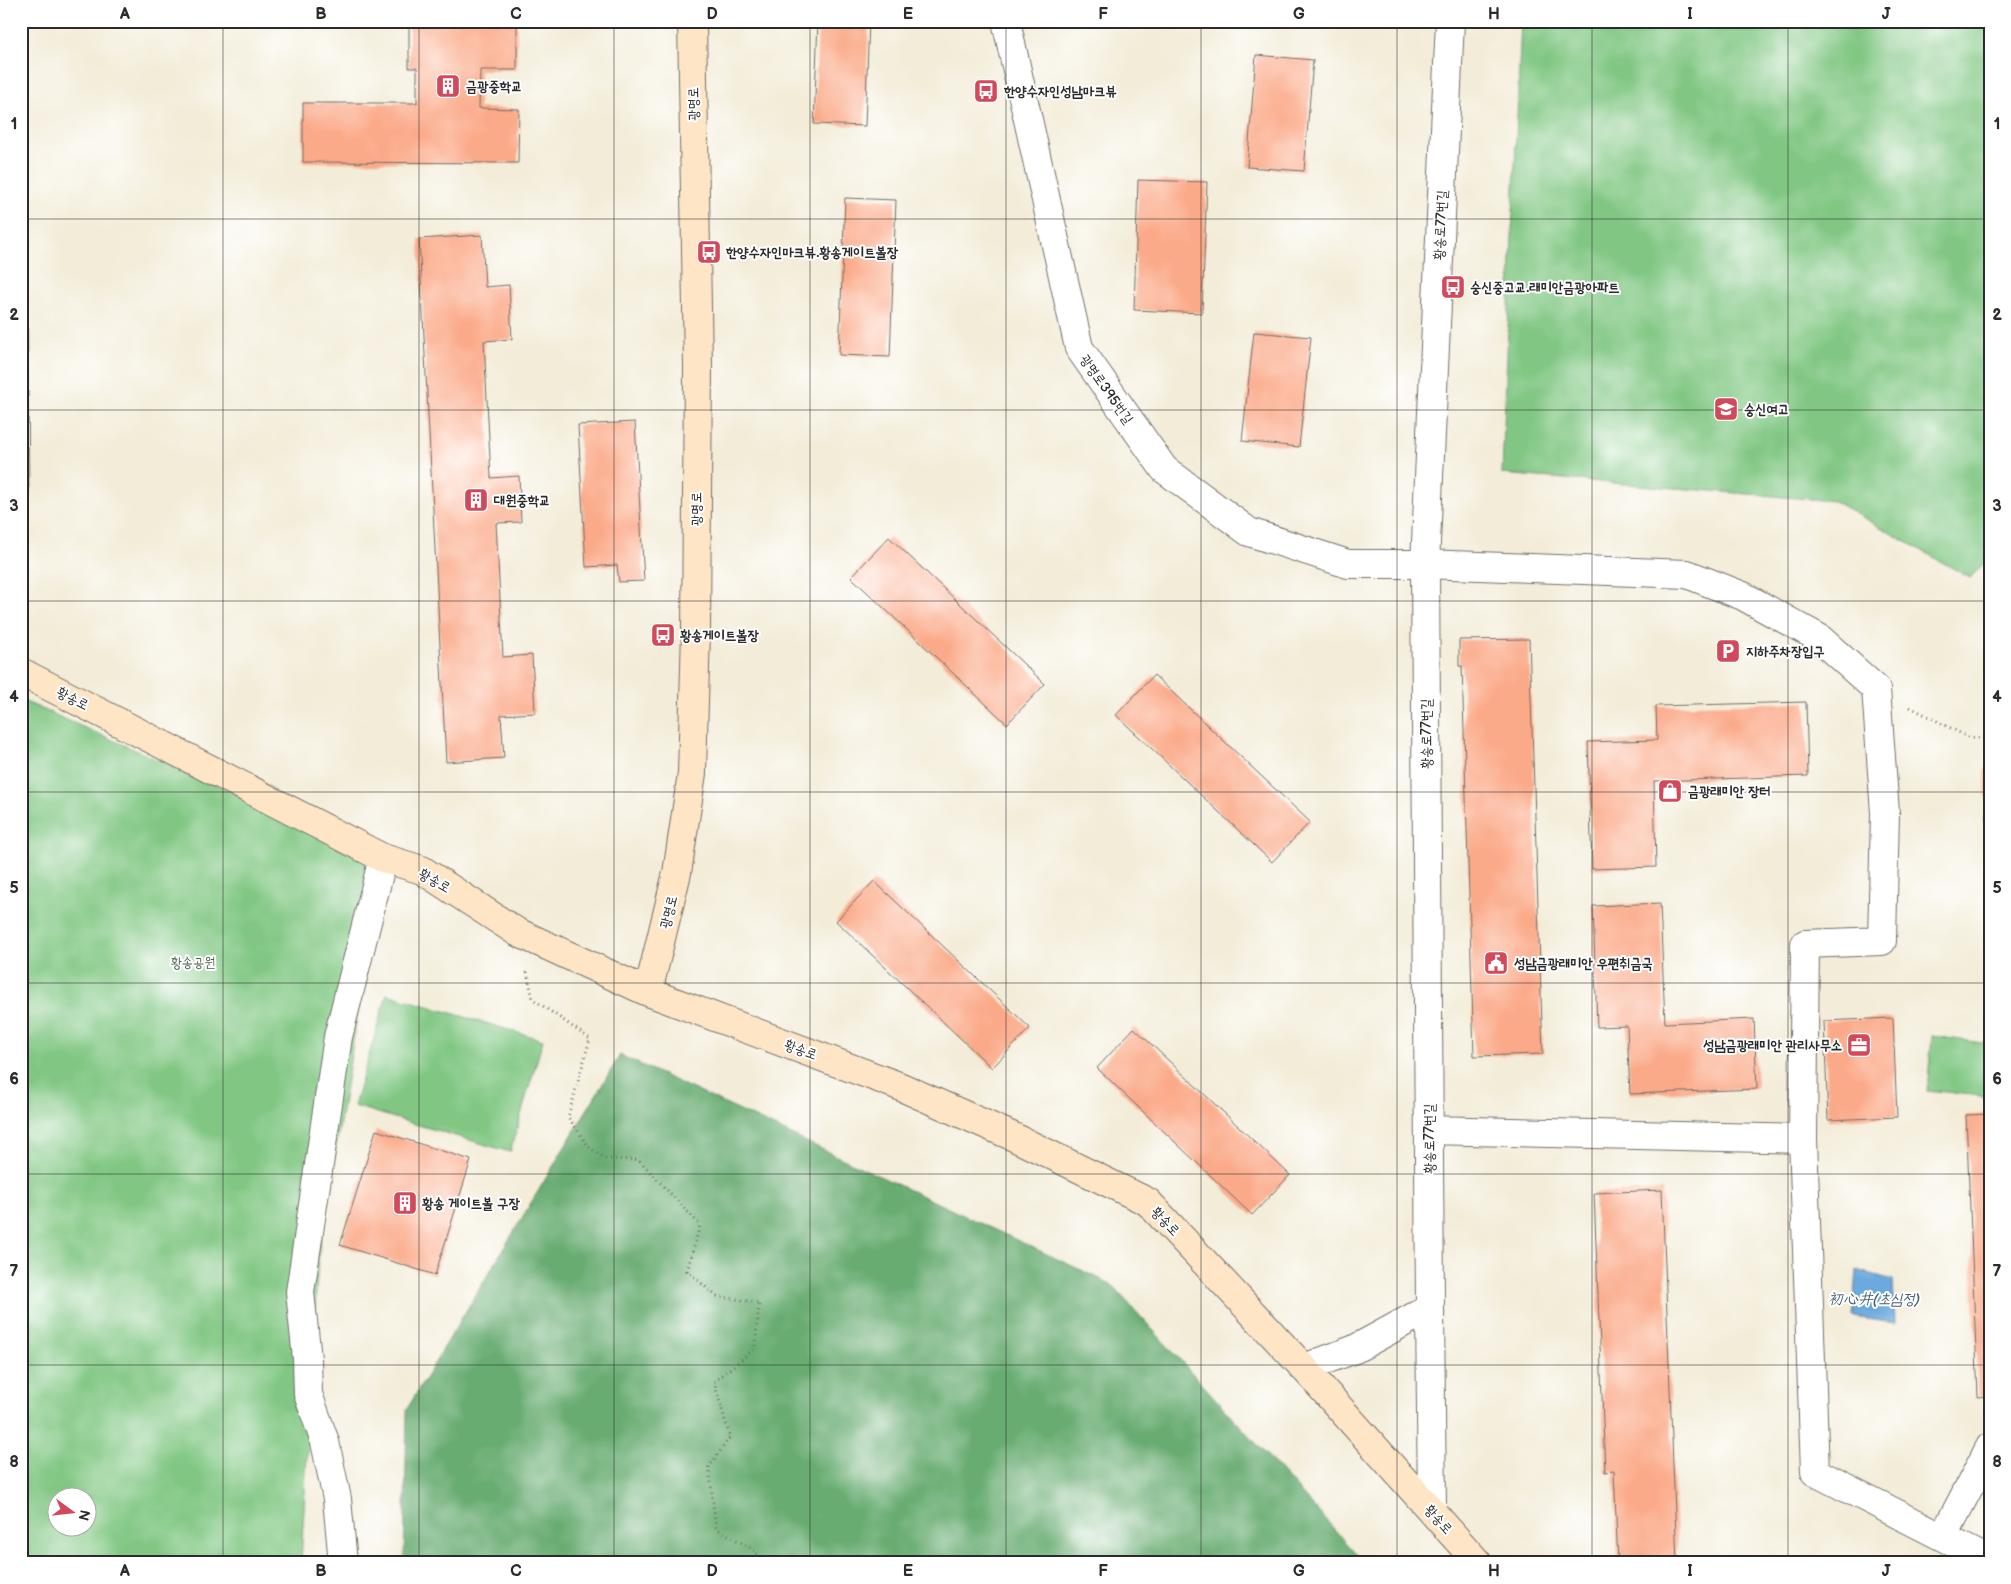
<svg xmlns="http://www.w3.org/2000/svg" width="2011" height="1584" font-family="'Balsamiq Sans','LXGW WenKai TC','Poor Story',sans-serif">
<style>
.green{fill:#81c783;stroke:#567957;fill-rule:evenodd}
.forest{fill:#68ac71;stroke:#4a6c4e}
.water{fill:#6ca9de;stroke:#4c6a84}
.building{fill:#fbaa89}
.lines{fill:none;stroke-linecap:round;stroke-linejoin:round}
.street-casing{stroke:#716f68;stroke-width:30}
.secondary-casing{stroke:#716f68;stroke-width:30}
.path{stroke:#716f68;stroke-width:3;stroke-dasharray:1 4;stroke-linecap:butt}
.street{stroke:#fff;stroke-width:28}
.secondary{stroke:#fde5c5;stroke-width:28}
.grid{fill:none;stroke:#2b2b2b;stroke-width:1;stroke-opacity:0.55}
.labels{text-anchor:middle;stroke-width:4;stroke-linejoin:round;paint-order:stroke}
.poi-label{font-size:14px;font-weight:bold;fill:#2b2b2b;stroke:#fff;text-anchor:start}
.street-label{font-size:14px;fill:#2b2b2b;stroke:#fff}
.park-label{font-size:14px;fill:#49624a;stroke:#fff}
.water-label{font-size:15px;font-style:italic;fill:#455d73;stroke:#fff}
.neatline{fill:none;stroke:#2b2b2b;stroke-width:2}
.grid-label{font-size:16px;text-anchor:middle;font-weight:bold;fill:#2b2b2b}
</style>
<rect width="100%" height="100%" fill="#fff"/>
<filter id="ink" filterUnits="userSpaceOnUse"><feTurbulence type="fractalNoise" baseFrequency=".02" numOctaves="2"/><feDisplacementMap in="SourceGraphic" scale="10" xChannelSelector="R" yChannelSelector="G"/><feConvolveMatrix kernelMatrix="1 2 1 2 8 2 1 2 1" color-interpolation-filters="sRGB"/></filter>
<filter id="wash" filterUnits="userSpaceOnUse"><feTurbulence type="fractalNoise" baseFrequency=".0096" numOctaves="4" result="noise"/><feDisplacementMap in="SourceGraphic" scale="20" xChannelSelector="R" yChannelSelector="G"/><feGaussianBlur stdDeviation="1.12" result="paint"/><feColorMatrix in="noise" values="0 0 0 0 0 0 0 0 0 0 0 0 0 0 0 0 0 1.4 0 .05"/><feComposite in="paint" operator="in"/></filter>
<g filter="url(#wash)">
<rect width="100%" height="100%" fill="#f3ecd8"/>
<!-- green -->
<path class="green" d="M1521 21H1990V557L1970 578 1834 501 1502 474Z
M21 700 383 858 318 1258 301 1563H21ZM58 1496H88V1526H58Z
M387 994 543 1040 510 1152 354 1106Z
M1932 1036 1990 1044V1097L1927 1090Z"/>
<!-- forest -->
<path class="forest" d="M620 1055 1111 1284 1365 1563H404L407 1409Z"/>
<!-- water -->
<path class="water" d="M1857 1270 1893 1280 1895 1323 1853 1317Z"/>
<g id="blocks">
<!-- building -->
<path class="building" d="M409 21H517V70H480L479 108 519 109 518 163 303 162V103H417V68H409Z
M818 21H869L865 126 814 124Z
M1256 55 1313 60 1304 171 1247 167Z
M1138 180 1207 182 1202 313 1134 310Z
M845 198 896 200 890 357 839 355Z
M482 235 485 287 509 285 512 339 484 341 491 478 519 476 521 522 496 523 503 657 532 655 535 713 501 715 504 758 446 762 419 239Z
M21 275H27L29 497H21Z
M1254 332 1311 337 1299 447 1242 441Z
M635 422 644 581 619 582 617 565 586 567 578 425Z
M889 537 1045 684 1007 724 851 577Z
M1529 639 1543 1054 1474 1056 1462 666H1459V640Z
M1154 675 1310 822 1272 862 1116 715Z
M1806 702 1808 776 1654 781 1656 867 1592 869 1588 742 1657 740 1656 706Z
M1990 768V853H1988L1985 769Z
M874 881 1030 1028 992 1068 836 921Z
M1660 903 1665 1023 1754 1019 1757 1089 1630 1094 1627 1026 1597 1027 1593 906Z
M1893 1018 1897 1117 1828 1120 1824 1021Z
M1134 1028 1290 1175 1252 1215 1097 1068Z
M1990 1114V1396L1978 1397 1966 1115Z
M376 1130 471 1160 435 1275 340 1245Z
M1662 1190 1677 1563H1618L1614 1471 1605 1472 1594 1193Z"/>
</g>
</g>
<g filter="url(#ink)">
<use href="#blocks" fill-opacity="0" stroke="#716f68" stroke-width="1"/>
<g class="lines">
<defs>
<path id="street" d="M1006 21 1079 348 1164 469 1249 532 1348 564H1425L1687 574 1743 596 1819 638 1876 689 1885 813 1882 941 1805 944 1803 1139 1815 1472 1990 1561
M1429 1130 1803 1139
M1430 1308 1432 1511
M1304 1368 1355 1349 1430 1308 1425 564 1450 21
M1943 1537 1990 1447
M343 1563 337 1499 325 1442 308 1394 307 1359 300 1292 338 1037 383 858"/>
<path id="secondary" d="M21 672 383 858 422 870 517 932 648 992 899 1086 1014 1137 1148 1202 1304 1368 1478 1563
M648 992 677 873 692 773 696 631 698 366 692 21"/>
</defs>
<!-- street casing -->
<use href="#street" class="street-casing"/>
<!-- secondary casing -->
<use href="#secondary" class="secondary-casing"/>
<!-- path -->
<path class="path" d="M1910 707 1968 737 1990 739
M527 972 533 999 590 1039 568 1117 589 1147 605 1159 639 1160 700 1225 687 1271 716 1296 759 1303 755 1348 714 1382 730 1437 709 1467 716 1528 756 1551 758 1563"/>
<!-- street -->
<use href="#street" class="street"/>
<!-- secondary -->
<use href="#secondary" class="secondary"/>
</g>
</g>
<!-- grid -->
<path class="grid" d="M223 21V1563M419 21V1563M614 21V1563M810 21V1563M1006 21V1563M1201 21V1563M1397 21V1563M1592 21V1563M1788 21V1563M21 219H1990M21 410H1990M21 601H1990M21 792H1990M21 983H1990M21 1174H1990M21 1365H1990"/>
<!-- icons -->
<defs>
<symbol id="building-square" viewBox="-11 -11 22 22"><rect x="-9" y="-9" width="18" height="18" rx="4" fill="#d1495b" stroke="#fff"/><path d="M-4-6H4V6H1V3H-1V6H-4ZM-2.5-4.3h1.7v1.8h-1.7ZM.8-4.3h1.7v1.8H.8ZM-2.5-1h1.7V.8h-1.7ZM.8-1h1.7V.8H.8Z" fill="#fff"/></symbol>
<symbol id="bus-square" viewBox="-11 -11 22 22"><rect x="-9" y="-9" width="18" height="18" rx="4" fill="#d1495b" stroke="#fff"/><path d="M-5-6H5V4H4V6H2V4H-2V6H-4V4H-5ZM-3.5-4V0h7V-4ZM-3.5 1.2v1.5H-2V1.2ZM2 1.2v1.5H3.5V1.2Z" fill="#fff"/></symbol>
<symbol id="school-square" viewBox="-11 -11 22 22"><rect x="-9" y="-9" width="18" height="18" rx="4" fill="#d1495b" stroke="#fff"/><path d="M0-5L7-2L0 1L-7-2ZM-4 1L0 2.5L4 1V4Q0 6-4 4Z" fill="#fff"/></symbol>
<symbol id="parking-square" viewBox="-11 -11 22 22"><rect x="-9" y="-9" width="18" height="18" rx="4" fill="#d1495b" stroke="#fff"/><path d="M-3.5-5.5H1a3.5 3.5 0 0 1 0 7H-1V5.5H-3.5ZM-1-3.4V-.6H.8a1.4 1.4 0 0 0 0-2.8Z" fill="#fff"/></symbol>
<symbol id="shop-square" viewBox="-11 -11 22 22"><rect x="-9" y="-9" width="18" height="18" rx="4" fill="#d1495b" stroke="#fff"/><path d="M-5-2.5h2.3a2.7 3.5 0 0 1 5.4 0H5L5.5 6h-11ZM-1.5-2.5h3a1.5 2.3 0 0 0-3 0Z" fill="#fff"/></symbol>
<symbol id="civic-square" viewBox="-11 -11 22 22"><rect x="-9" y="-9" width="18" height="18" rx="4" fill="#d1495b" stroke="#fff"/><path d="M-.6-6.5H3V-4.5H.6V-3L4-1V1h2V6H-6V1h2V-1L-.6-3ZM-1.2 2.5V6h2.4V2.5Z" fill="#fff"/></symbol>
<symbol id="office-square" viewBox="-11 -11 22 22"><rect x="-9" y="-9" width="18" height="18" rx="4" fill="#d1495b" stroke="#fff"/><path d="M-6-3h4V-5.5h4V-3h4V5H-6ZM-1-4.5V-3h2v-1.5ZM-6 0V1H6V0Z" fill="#fff"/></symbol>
</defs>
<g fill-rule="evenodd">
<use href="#building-square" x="434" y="72" width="28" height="28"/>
<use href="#bus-square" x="972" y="77" width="28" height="28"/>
<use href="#bus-square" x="695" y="238" width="28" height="28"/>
<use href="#bus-square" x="1439" y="273" width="28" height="28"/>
<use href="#school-square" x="1712" y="395" width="28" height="28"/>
<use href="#building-square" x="462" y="486" width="28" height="28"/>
<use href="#bus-square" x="649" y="621" width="28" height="28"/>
<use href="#parking-square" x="1714" y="637" width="28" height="28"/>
<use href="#shop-square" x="1656" y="777" width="28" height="28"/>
<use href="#civic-square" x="1482" y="949" width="28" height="28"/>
<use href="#office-square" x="1845" y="1031" width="28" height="28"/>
<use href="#building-square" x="391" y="1189" width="28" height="28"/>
</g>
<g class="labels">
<!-- poi labels -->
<g class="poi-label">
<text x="466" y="91">금광중학교</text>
<text x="1004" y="96">한양수자인성남마크뷰</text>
<text x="726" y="257">한양수자인마크뷰.황송게이트볼장</text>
<text x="1470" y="292">숭신중고교.래미안금광아파트</text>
<text x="1744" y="414">숭신여고</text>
<text x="494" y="505">대원중학교</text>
<text x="680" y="640">황송게이트볼장</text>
<text x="1746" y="656">지하주차장입구</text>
<text x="1688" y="796">금광래미안 장터</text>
<text x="1514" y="968">성남금광래미안 우편취금국</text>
<text x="1842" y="1050" text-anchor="end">성남금광래미안 관리사무소</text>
<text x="422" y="1208">황송 게이트볼 구장</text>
</g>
<!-- street labels -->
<g class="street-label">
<text transform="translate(693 104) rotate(-91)" y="5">광명로</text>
<text transform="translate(1440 225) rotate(-87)" y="5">황송로77번길</text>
<text transform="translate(1107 389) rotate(55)" y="5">광명로395번길</text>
<text transform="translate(696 509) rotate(-90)" y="5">광명로</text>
<text transform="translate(73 698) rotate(27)" y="5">황송로</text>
<text transform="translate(1426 734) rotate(-90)" y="5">황송로77번길</text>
<text transform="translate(435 880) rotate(30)" y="5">황송로</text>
<text transform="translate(668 912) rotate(-76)" y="5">광명로</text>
<text transform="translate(801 1049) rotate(20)" y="5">황송로</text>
<text transform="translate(1429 1139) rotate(-90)" y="5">황송로77번길</text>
<text transform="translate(1166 1221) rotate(47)" y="5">황송로</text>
<text transform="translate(1439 1519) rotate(48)" y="5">황송로</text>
</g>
<!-- park labels -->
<g class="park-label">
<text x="193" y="967">황송공원</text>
</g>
<!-- water labels -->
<g class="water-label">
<text x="1874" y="1304">初心井(초심정)</text>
</g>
</g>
<!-- margin -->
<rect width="2011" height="1584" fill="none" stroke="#fff" stroke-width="55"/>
<!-- north arrow -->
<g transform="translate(72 1512) rotate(105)"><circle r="24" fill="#ffffff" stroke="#aaaaaa"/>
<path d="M0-4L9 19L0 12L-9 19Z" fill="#d1495b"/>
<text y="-8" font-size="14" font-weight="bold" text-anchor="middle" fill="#2b2b2b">N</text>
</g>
<rect x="28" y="28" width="1956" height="1528" class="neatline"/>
<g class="grid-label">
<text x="125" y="19">A</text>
<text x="321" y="19">B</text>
<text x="516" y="19">C</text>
<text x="712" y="19">D</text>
<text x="908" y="19">E</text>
<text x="1103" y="19">F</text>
<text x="1299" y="19">G</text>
<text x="1494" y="19">H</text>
<text x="1690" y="19">I</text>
<text x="1886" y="19">J</text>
<text x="14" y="129">1</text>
<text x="1997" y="129">1</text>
<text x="14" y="320">2</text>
<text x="1997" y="320">2</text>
<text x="14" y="511">3</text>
<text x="1997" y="511">3</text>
<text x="14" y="702">4</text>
<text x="1997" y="702">4</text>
<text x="14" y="893">5</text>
<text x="1997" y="893">5</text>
<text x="14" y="1084">6</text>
<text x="1997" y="1084">6</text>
<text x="14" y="1276">7</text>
<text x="1997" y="1276">7</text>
<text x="14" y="1467">8</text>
<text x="1997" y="1467">8</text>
<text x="125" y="1576">A</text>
<text x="321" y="1576">B</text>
<text x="516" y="1576">C</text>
<text x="712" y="1576">D</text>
<text x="908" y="1576">E</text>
<text x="1103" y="1576">F</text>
<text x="1299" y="1576">G</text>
<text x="1494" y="1576">H</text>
<text x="1690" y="1576">I</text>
<text x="1886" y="1576">J</text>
</g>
</svg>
